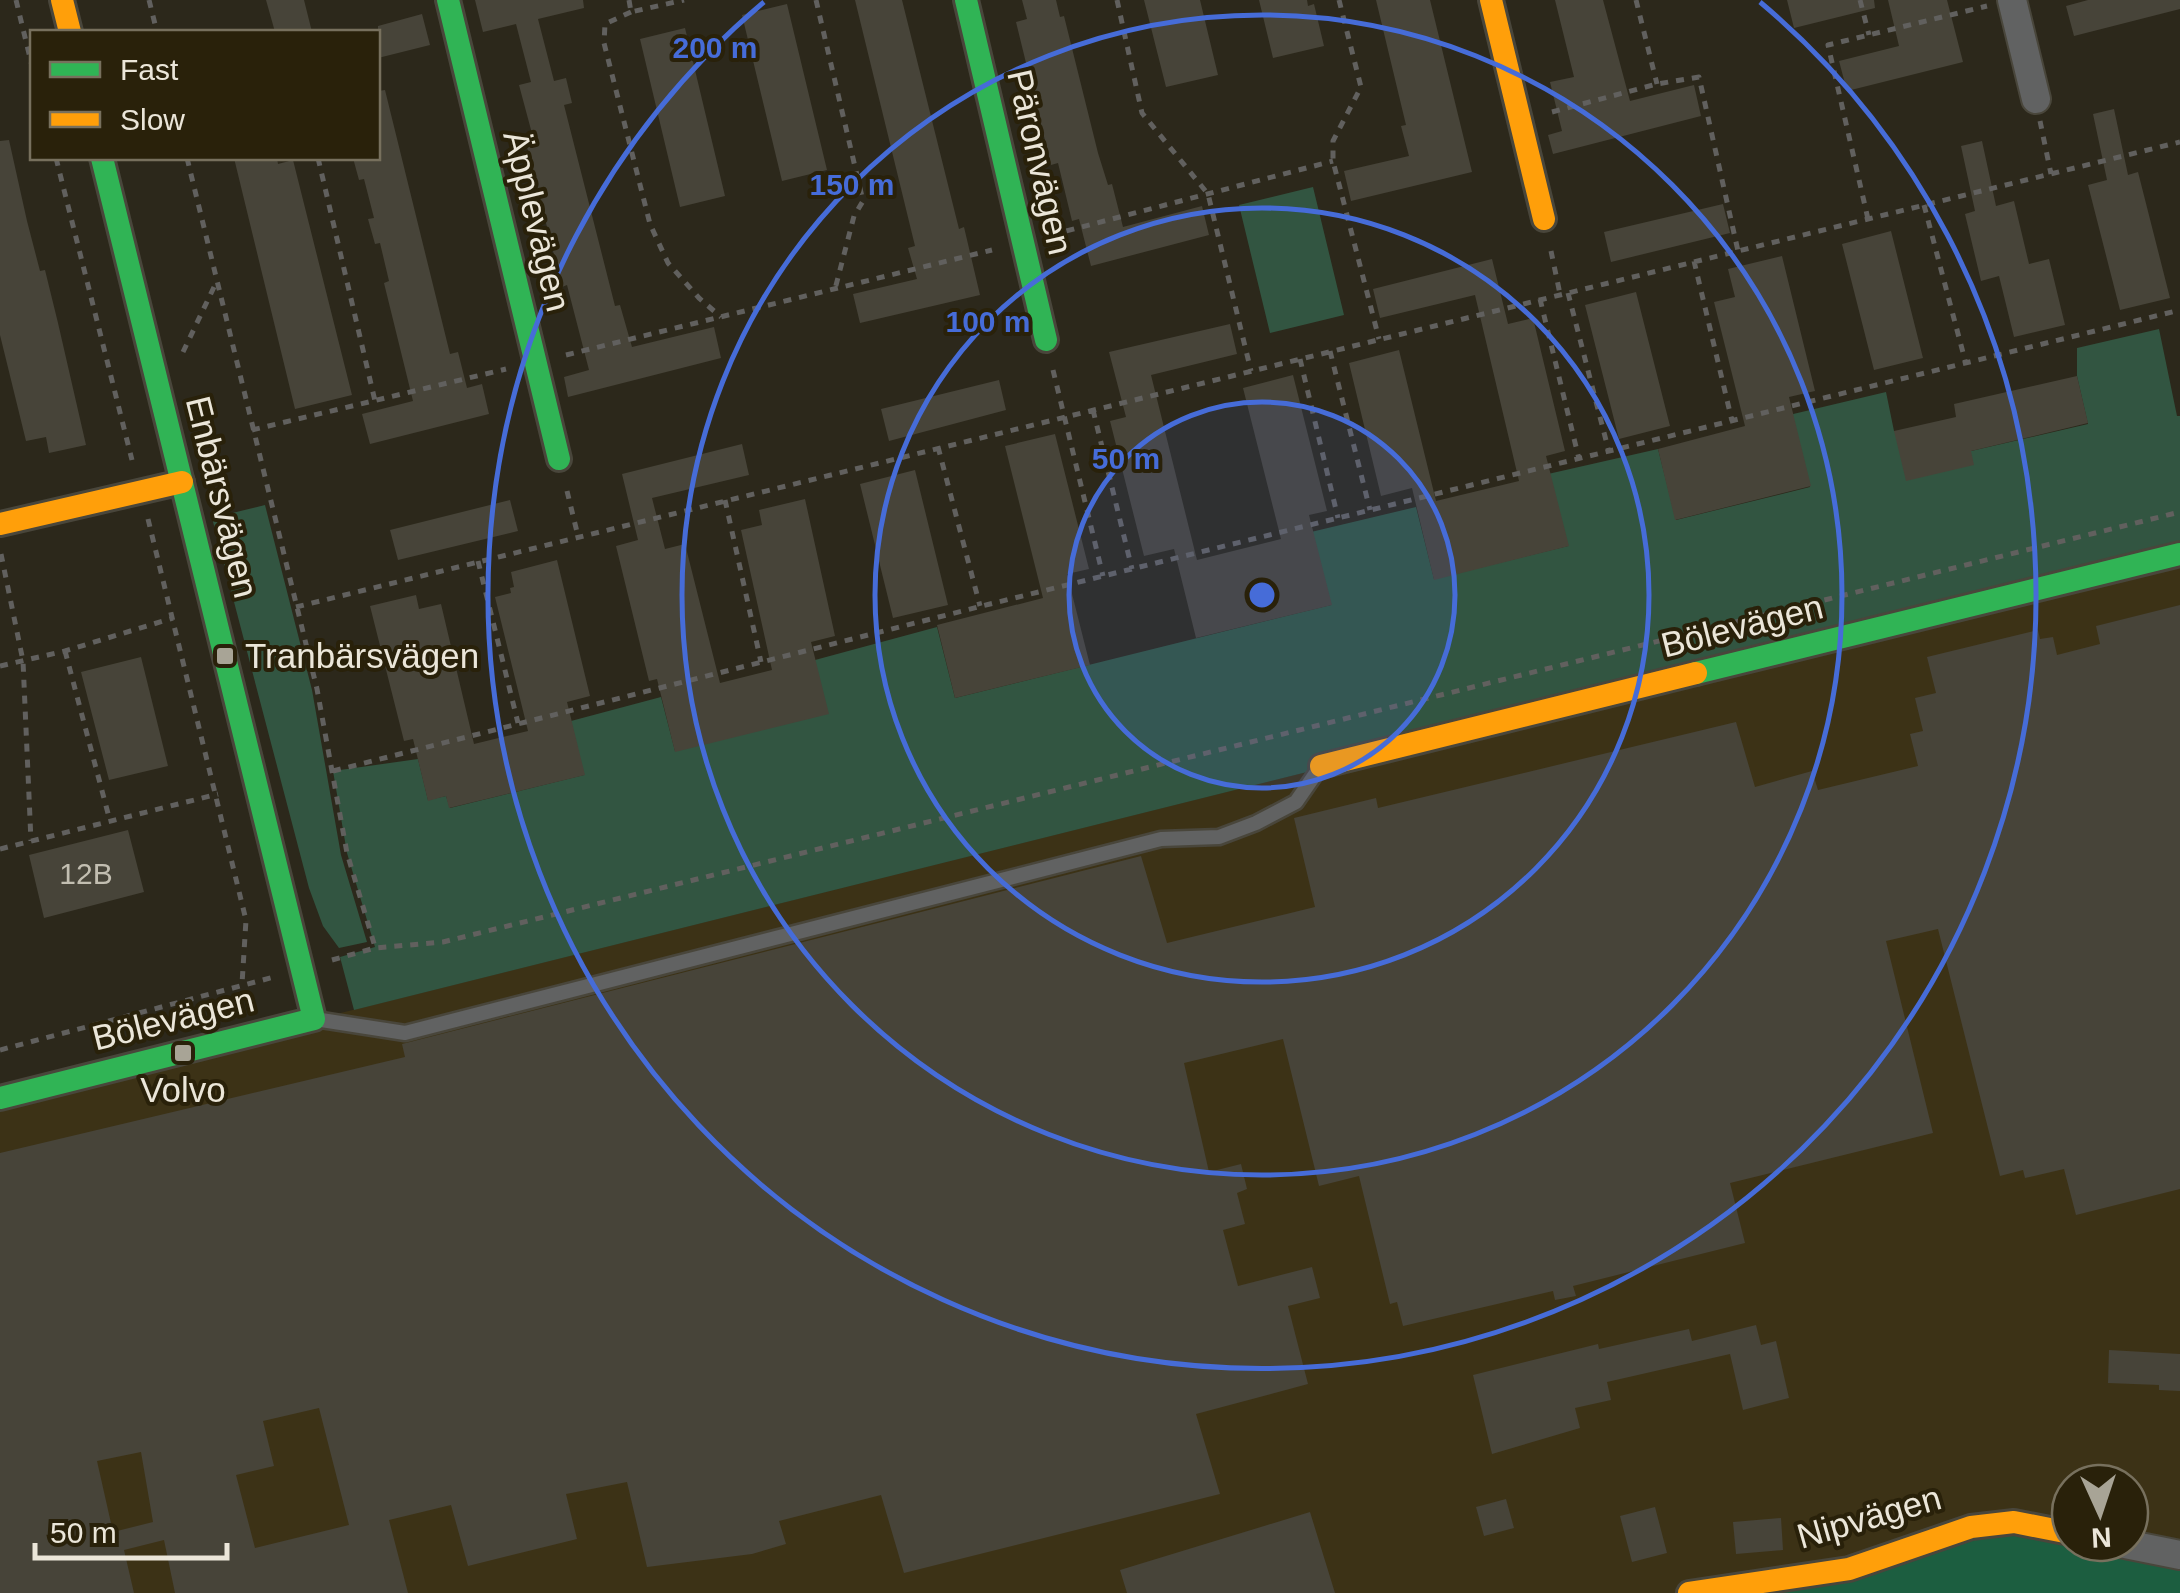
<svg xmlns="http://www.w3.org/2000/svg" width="2180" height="1593" font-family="Helvetica,sans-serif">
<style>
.built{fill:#3c3216}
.green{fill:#325541}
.forest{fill:#1c5e40}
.building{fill:#474439;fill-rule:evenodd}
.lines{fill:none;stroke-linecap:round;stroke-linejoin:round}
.lane-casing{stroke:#49463b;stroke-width:19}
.street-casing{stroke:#49463b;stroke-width:32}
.fast-casing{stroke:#49463b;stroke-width:28}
.slow-casing{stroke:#49463b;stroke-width:28}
.path{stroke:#61605e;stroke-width:5;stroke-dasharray:8 8;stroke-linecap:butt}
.lane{stroke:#616262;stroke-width:14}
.street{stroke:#616262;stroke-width:28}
.fast{stroke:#30b455;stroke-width:22}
.slow{stroke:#ff9f0a;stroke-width:22}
.ring{fill:none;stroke:#466cd8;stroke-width:5}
.poi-dot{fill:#a8a496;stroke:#29210a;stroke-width:4}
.labels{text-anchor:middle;stroke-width:8;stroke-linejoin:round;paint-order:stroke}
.number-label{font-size:30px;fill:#c2beb1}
.street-label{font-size:35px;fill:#ebe6d9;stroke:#29210a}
.poi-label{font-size:35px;fill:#ebe6d9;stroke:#29210a;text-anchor:start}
.centre{fill:#466cd8;stroke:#29210a;stroke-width:5}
.ring-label{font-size:30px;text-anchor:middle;font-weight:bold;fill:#466cd8;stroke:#29210a;stroke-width:8;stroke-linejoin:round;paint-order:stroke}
</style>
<rect width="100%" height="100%" fill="#2c281b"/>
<!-- built -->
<path class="built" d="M2180 554V1555L2130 1543V1483H2070V1533L1689 1593H0V1098Z"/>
<!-- green -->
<path class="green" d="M1313 187 1344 315 1270 333 1239 205Z
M2159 329 2177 416H2180V554L354 1010 340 957 375 947 347 853 333 771 418 759 428 800 446 796 450 808 584 775 571 721 661 697 675 751 815 660 937 627 955 698 1331 605 1311 532 1416 507 1434 579 1568 546 1548 474 1658 449 1676 520 1810 487 1789 415 1886 392 1894 431 1971 451 2088 424 2077 376V348Z
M265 505 312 690 341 855 367 942 339 948 323 926 309 888 212 518Z"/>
<!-- forest -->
<path class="forest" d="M1971 1527 2070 1543H2120L2180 1555V1593H1689Z"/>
<!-- building -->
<path class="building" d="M266 0H304L312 32H275Z
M475 0H583L584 8 538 19 554 81 566 78 572 103 564 105 615 306 620 305 632 347 714 327 721 358 568 397 564 377 589 370 567 285 562 287 526 143 534 141 519 85 531 82 516 24 483 32Z
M855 0H902L959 229 964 227 980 295 860 323 853 294 917 279 908 248 915 246Z
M1022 0H1056L1060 17 1064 16 1098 153 1108 185 1112 184 1123 227 1202 206 1209 235 1091 266 1079 219 1072 221 1058 163 1051 165 1016 22 1027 19Z
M1144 0H1200L1218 75 1166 87Z
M1259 0H1307L1308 6 1314 4 1324 46 1273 58Z
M1376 0H1430L1472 172 1351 201 1344 171 1409 156 1401 126 1406 125Z
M1555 0H1603L1630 101 1694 85 1701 116 1553 154 1548 135 1562 131 1550 82 1574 77Z
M1787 0H1874L1875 8 1794 28Z
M1888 0H1947L1963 62 1847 91 1839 61 1899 46Z
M2088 0H2180V9L2074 36 2066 6Z
M787 4 827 170 782 181 742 15Z
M422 14 430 45 378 58V26Z
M685 28 725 196 680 207 640 39Z
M385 90 450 354 458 352 467 388 482 384 489 414 370 444 362 414 413 401 384 283 389 281 380 243 375 244 368 219 374 218 364 179 359 180 353 158H378V91Z
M2114 109 2128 175 2138 172 2170 298 2120 310 2088 185 2107 180 2093 114Z
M9 140 27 221 40 271 45 270 58 323 86 445 49 453 46 437 26 441 0 335V141Z
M1982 141 1996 206 2014 201 2029 264 2049 259 2065 325 2014 337 1999 276 1981 281 1965 214 1975 211 1961 146Z
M234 158H277L278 164 293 160 352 395 295 409Z
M1723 204 1730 233 1611 262 1604 232Z
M1891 231 1923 358 1874 370 1842 244Z
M1782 256 1815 391 1789 397 1811 486 1675 520 1658 449 1745 426 1714 302 1735 297 1728 269Z
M1492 259 1508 324 1533 318 1565 451 1546 456 1569 546 1434 580 1412 488 1381 496 1349 363 1399 350 1436 501 1519 481 1475 295 1380 318 1373 289Z
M1636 292 1670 426 1619 439 1585 305Z
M1230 324 1237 354 1151 375 1197 560 1281 539 1243 388 1293 375 1327 511 1309 515 1332 605 1196 638 1174 549 1144 556 1110 421 1126 417 1109 352Z
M2077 376 2088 423 1971 451 1974 465 1906 481 1894 431 1956 417 1954 404Z
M999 380 1006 410 889 441 881 409Z
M1055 434 1089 569 1067 574 1090 665 955 698 937 625 1043 598 1005 446Z
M742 444 749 475 652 498 665 549 685 544 720 683 772 670 741 530 762 525 759 510 805 499 835 636 811 642 829 714 675 752 657 679 649 681 616 546 638 540 622 474Z
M915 470 948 605 893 618 860 484Z
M510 500 518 531 398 560 390 530Z
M557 560 590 696 567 702 585 775 449 808 446 796 428 801 413 739 404 741 370 606 416 595 419 609 441 604 474 744 528 731 495 597 511 593 510 588 514 587 511 572Z
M2180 605V1189L2076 1215 2064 1169 2025 1178 2023 1170 2000 1176 1938 929 1886 941 1933 1133 1730 1183 1745 1243 1573 1286 1576 1296 1555 1300 1553 1291 1403 1326 1397 1302 1390 1304 1359 1176 1319 1186 1283 1039 1184 1063 1209 1172 1241 1164 1247 1189 1237 1193 1245 1224 1223 1230 1238 1286 1312 1267 1320 1298 1288 1306 1308 1384 1196 1414 1220 1494 904 1573 881 1495 779 1521 786 1544 752 1554 647 1567 627 1482 566 1494 577 1539 468 1566 451 1505 389 1520 408 1593H175L164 1540 124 1550 134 1593H0V1153L405 1057 402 1044 1141 856 1167 943 1315 907 1294 818 1376 798 1378 808 1736 722 1755 787 1812 771 1818 790 1918 766 1910 734 1923 731 1915 698 1936 693 1927 657 2038 630 2040 639 2053 637 2057 655 2100 644 2096 626ZM319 1408 349 1525 255 1548 236 1475 274 1466 263 1421ZM141 1452 153 1522 113 1532 97 1461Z
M141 657 168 766 109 780 81 672Z
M128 830 144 892 44 918 29 855Z
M1756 1325 1761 1345 1776 1341 1789 1398 1743 1410 1730 1354 1607 1382 1611 1400 1575 1408 1580 1428 1492 1454 1473 1375 1598 1344 1599 1349 1689 1329 1692 1341Z
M2109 1350 2180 1354V1391L2159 1390V1385L2108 1383Z
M1506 1499 1514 1528 1484 1536 1476 1507Z
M1655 1507 1667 1553 1632 1562 1620 1516Z
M1310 1512 1335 1593H1127L1120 1570Z
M1781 1518 1783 1550 1736 1554 1733 1522Z"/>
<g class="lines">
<defs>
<path id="lane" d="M315 1019 405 1033 1161 839 1219 837 1256 823 1296 802 1321 766"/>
<path id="street" d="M2012 0 2036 99
M2120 1543 2180 1555"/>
<path id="fast" d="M448 0 559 459
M966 0 1046 340
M1696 673 2180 554
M0 1098 314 1019 102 158"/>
<path id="slow" d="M62 0 70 32
M1491 0 1544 219
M0 524 182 482
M1321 766 1696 673
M1689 1593 1849 1569 1971 1527 2014 1522 2070 1533"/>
</defs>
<!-- lane casing -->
<use href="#lane" class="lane-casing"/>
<!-- street casing -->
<use href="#street" class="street-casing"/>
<!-- fast casing -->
<use href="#fast" class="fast-casing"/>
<!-- slow casing -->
<use href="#slow" class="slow-casing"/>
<!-- path -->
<path class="path" d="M16 0 32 66
M149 0 157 32
M629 0 631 12 684 0
M816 0 863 201 854 216 835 289
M1117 0 1142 113 1208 194 1251 371
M1339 0 1361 87 1333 141V161L1379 339
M1636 0 1657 84
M1860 0 1869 35
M631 12 605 24 604 43 650 224 668 263 699 298 721 317
M1552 112 1657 84 1699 77 1738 251
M2040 121 2051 174
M56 158 132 460
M187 158 317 689 347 853 375 947
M318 158 375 401
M1924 205 1966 364
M1868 219 1828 45 1987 6
M1051 235 1333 161
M1551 251 1560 294
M1694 261 1732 421
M1568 293 1609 452
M1540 299 1579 459
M1330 351 1370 510
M183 352 215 285
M566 355 992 250
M1300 359 1338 518
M1053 370 1103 576
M1093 410 1132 569
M252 430 506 369
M938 447 980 606
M567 491 578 536
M725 500 761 662
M148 519 246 920 242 984
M1 554 23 661 31 841
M478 561 518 723
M296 607 2180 142
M65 651 110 821
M0 666 65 651 173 618
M333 771 990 604 2180 310
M0 849 218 794
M332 960 375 948 443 942 2180 512
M0 1050 274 977"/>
<!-- lane -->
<use href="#lane" class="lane"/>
<!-- street -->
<use href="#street" class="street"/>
<!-- fast -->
<use href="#fast" class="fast"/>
<!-- slow -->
<use href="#slow" class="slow"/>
</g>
<!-- distance rings -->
<circle cx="1262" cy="595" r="193" fill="#466cd8" fill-opacity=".12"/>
<g class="ring">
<circle cx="1262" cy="595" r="193"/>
<circle cx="1262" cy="595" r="387"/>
<circle cx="1262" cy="595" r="580"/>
<path d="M1760 2A774 774 0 1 1 764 2"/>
</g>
<!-- markers -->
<g class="poi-dot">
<rect x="215" y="646" width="20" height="20" rx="5"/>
<rect x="173" y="1043" width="20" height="20" rx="5"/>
</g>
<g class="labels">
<!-- number labels -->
<g class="number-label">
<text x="86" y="884">12B</text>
</g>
<!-- street labels -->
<g class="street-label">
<text transform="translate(1040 162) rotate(77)" y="12">Päronvägen</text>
<text transform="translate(537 221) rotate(76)" y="12">Äpplevägen</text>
<text transform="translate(222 497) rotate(76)" y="12">Enbärsvägen</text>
<text transform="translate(1742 626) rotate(-14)" y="12">Bölevägen</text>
<text transform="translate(173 1019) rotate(-14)" y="12">Bölevägen</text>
<text transform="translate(1869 1517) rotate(-16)" y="12">Nipvägen</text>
</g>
<!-- poi labels -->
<g class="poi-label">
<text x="245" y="668">Tranbärsvägen</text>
<text x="183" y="1102" text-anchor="middle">Volvo</text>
</g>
</g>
<circle cx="1262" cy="595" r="15" class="centre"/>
<g class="ring-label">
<text x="715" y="58">200 m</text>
<text x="852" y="195">150 m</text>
<text x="988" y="332">100 m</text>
<text x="1126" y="469">50 m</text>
</g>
<!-- legend -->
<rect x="30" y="30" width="350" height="130" fill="#29210a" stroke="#77705d" stroke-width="2.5"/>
<rect x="50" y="62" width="50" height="15" fill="#30b455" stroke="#77705d" stroke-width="2.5"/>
<text x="120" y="80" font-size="30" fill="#ebe6d9">Fast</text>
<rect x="50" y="112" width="50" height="15" fill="#ff9f0a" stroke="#77705d" stroke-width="2.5"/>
<text x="120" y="130" font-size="30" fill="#ebe6d9">Slow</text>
<!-- north arrow -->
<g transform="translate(2100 1513) rotate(177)"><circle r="48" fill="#29210a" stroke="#77705d" stroke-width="2.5"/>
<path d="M0-8L18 38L0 25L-18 38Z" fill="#a8a496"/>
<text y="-15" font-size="28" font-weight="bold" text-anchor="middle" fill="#ebe6d9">N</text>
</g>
<!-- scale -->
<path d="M35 1543v15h192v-15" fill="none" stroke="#ebe6d9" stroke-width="5"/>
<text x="50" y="1543" font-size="30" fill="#ebe6d9" stroke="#29210a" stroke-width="8" paint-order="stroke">50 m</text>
</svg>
